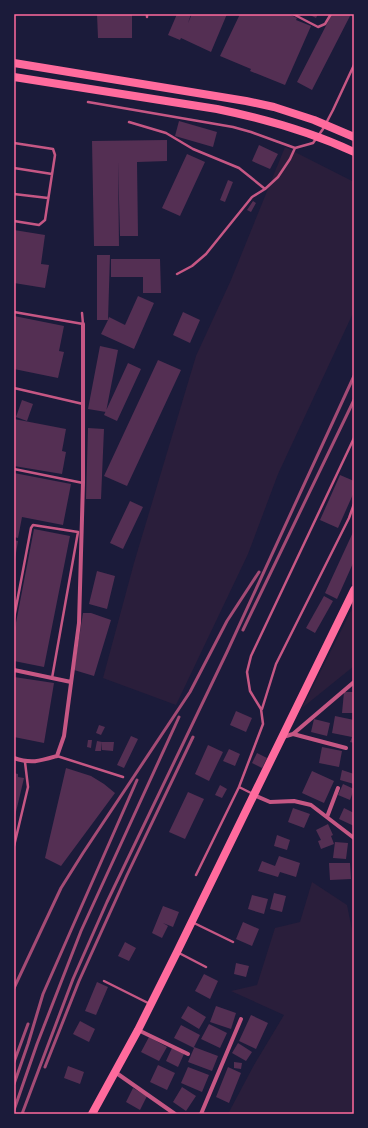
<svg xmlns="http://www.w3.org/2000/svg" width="368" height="1128" font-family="Manrope,sans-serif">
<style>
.green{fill:#2a1e3b}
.building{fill:#542f53}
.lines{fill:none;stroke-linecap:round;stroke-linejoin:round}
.service{stroke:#c65784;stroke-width:2.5}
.minor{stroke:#c65784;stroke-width:4}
.secondary{stroke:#ff6b9d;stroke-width:8}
.rail{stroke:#a44b75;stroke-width:3}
.neatline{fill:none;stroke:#ff6b9d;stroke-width:1.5}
</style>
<rect width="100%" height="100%" fill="#1b1b3a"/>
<!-- green -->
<path class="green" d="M285 147 354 182V311L278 474 248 554 176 705 103 678 134 563 196 356 231 280Z
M354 605V666L302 708Z
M312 882 347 905 354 940V1114H228L254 1065 284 1015 231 991 257 985 275 928 300 922Z"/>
<!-- building -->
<path class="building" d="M97 14H132V38H98Z
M177 14H191L188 23 192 14H227L211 52 181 38 180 40 168 35Z
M240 14H289L297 18 296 20 311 26 285 85 250 71 251 69 220 56Z
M308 14H318L316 18Z
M332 14H351L312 90 297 82Z
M179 121 217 132 213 147 175 136Z
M167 140V161L137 162 138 236H120L118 162 119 246H94L92 141Z
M259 145 278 154 270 169 252 161Z
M187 154 205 162 180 216 162 208Z
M228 180 233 182 225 202 220 200Z
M253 201 256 203 251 212 247 210Z
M14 230 45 235 41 264 49 265 45 288 14 283Z
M97 255H110L108 320 109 317 125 325 138 296 154 303 134 349 101 334 108 320H97Z
M111 259H160L161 293H143V277H111Z
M183 312 200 320 190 343 173 335Z
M14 316 64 326 59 351 64 352 58 378 14 369Z
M100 346 118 350 106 412 88 409Z
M158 360 181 370 127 486 104 476Z
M128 363 141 369 117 421 104 415Z
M22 400 33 404 27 421 16 417Z
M14 419 66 429 62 451 66 452 62 474 14 466Z
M88 428 104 429 101 499H86Z
M14 473 71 484 63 525 22 517 18 538 14 537Z
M340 475 354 481V492L338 528 320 520Z
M130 501 143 507 123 549 110 543Z
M34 529 70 536 44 667 14 661V633Z
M354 530V561L337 599 325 593Z
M14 540 18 541 15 559H14Z
M97 571 115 576 107 609 89 604Z
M324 596 333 601 315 633 306 628Z
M83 613H91L111 620 94 676 74 670Z
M14 677 54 683 44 743 14 737Z
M344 692H354V713H342Z
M236 711 252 718 246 732 230 725Z
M335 716 354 720 352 737 354 732V743L350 742 352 737 332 733Z
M314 719 330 723 327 736 311 732Z
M99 725 105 727 101 735 96 733Z
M131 736 138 739 124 768 117 765Z
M88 740H92L91 748 87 747Z
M97 741 102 742 101 751H95Z
M102 742H114L113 751 102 750Z
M208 745 223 752 209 781 195 774Z
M322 747 342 751 339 767 319 763Z
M229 749 240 754 235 766 223 761Z
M257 753 267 758 262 768 252 763Z
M66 768 91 776 104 784 115 793 61 866 45 858Z
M342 770 354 774V784L340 780Z
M312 771 334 781 324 803 302 793Z
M14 773 18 774V777L24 778 15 816Z
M343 784 354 789 350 800 338 795Z
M220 785 227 789 222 798 215 795Z
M188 792 204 799 185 839 169 832Z
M293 808 310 814 304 828 288 822Z
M344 808 354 813V826L339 819Z
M328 824 333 835 331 836 334 844 321 849 318 841 321 840 316 830Z
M277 835 290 840 287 850 274 846Z
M335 842 348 843 346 859 333 858Z
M279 856 300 863 296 877 280 872 278 877 258 871 262 861 275 866Z
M329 863H350L351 879 330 880Z
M274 893 286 896 282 912 270 909Z
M252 895 268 899 264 914 248 909Z
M163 906 179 912 173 927 163 923 168 926 162 938 152 933Z
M243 922 259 929 252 946 236 939Z
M125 942 136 948 129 961 118 956Z
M236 963 249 966 246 977 234 974Z
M204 974 218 981 210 999 195 991Z
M97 982 108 987 96 1015 85 1011Z
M188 1006 206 1017 199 1029 181 1018Z
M216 1006 236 1013 231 1029 210 1022Z
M251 1015 268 1023 256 1049 239 1041Z
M80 1021 95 1029 89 1042 73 1034Z
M209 1024 227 1033 220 1048 201 1039Z
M181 1025 200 1035 194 1047 218 1056 212 1071 188 1062 194 1048 174 1038Z
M149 1037 167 1047 159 1061 141 1052Z
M238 1043 252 1052 246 1061 232 1053Z
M172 1048 184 1054 178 1067 166 1061Z
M234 1062 242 1063 241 1069 234 1068Z
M158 1065 175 1073 167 1090 150 1082Z
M68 1066 84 1072 80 1084 64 1078Z
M188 1067 209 1075 202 1092 181 1083Z
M228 1067 241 1073 229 1103 216 1097Z
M182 1087 196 1096 186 1111 173 1102Z
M133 1088 147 1096 140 1110 126 1102Z"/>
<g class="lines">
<!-- service -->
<path class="service" d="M293 14 318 27 325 24 331 14
M147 17V14
M88 102 233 127 251 132 295 148 313 143 323 129 333 110 354 65
M129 122 166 133 193 149 239 168 265 189
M14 143 53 149 55 155 45 220 39 225 14 221
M14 168 52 174
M14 194 48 198
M177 274 192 266 206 254 252 197 265 189 278 177 290 159 295 148
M14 312 83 324 82 313
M14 388 83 404
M14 469 83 483
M14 618 31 528 33 525 78 532
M52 678 78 532
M262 709 276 664 349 518 354 504
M57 756 123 777
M253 794 239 787 263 724 261 709 250 691 247 672 251 656 354 438
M14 846 28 787 25 762
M196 875 239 787
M194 923 233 942
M179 953 206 967
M104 981 150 1004"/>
<!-- minor -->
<path class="minor" d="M14 670 71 682
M293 734 346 748
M283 737 293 734 354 682
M14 758C31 764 40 761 57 756L64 736 79 623 83 483V324
M254 795 270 802 294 801 311 805 354 838
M327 817 338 788
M138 1030 188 1054
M115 1072 175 1114
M201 1114 241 1019"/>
<!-- secondary -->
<path class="secondary" d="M14 63 246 101 274 107 314 120 354 137
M14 77 217 109C266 119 309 131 354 152
M92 1114 138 1030 177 952 354 590"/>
<!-- rail -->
<path class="rail" d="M243 630 354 400
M14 988 61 888 83 853 190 692 227 621 259 572
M14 1062 28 1024
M45 1067 79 981 127 875 193 737
M14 1084 28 1044 43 994 137 780
M14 1110 37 1044 81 931 179 717
M22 1114 73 979 107 902 227 652 354 376"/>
</g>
<!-- border -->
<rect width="368" height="1128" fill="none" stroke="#1b1b3a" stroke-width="30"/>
<rect x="15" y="15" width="338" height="1098" class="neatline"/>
</svg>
